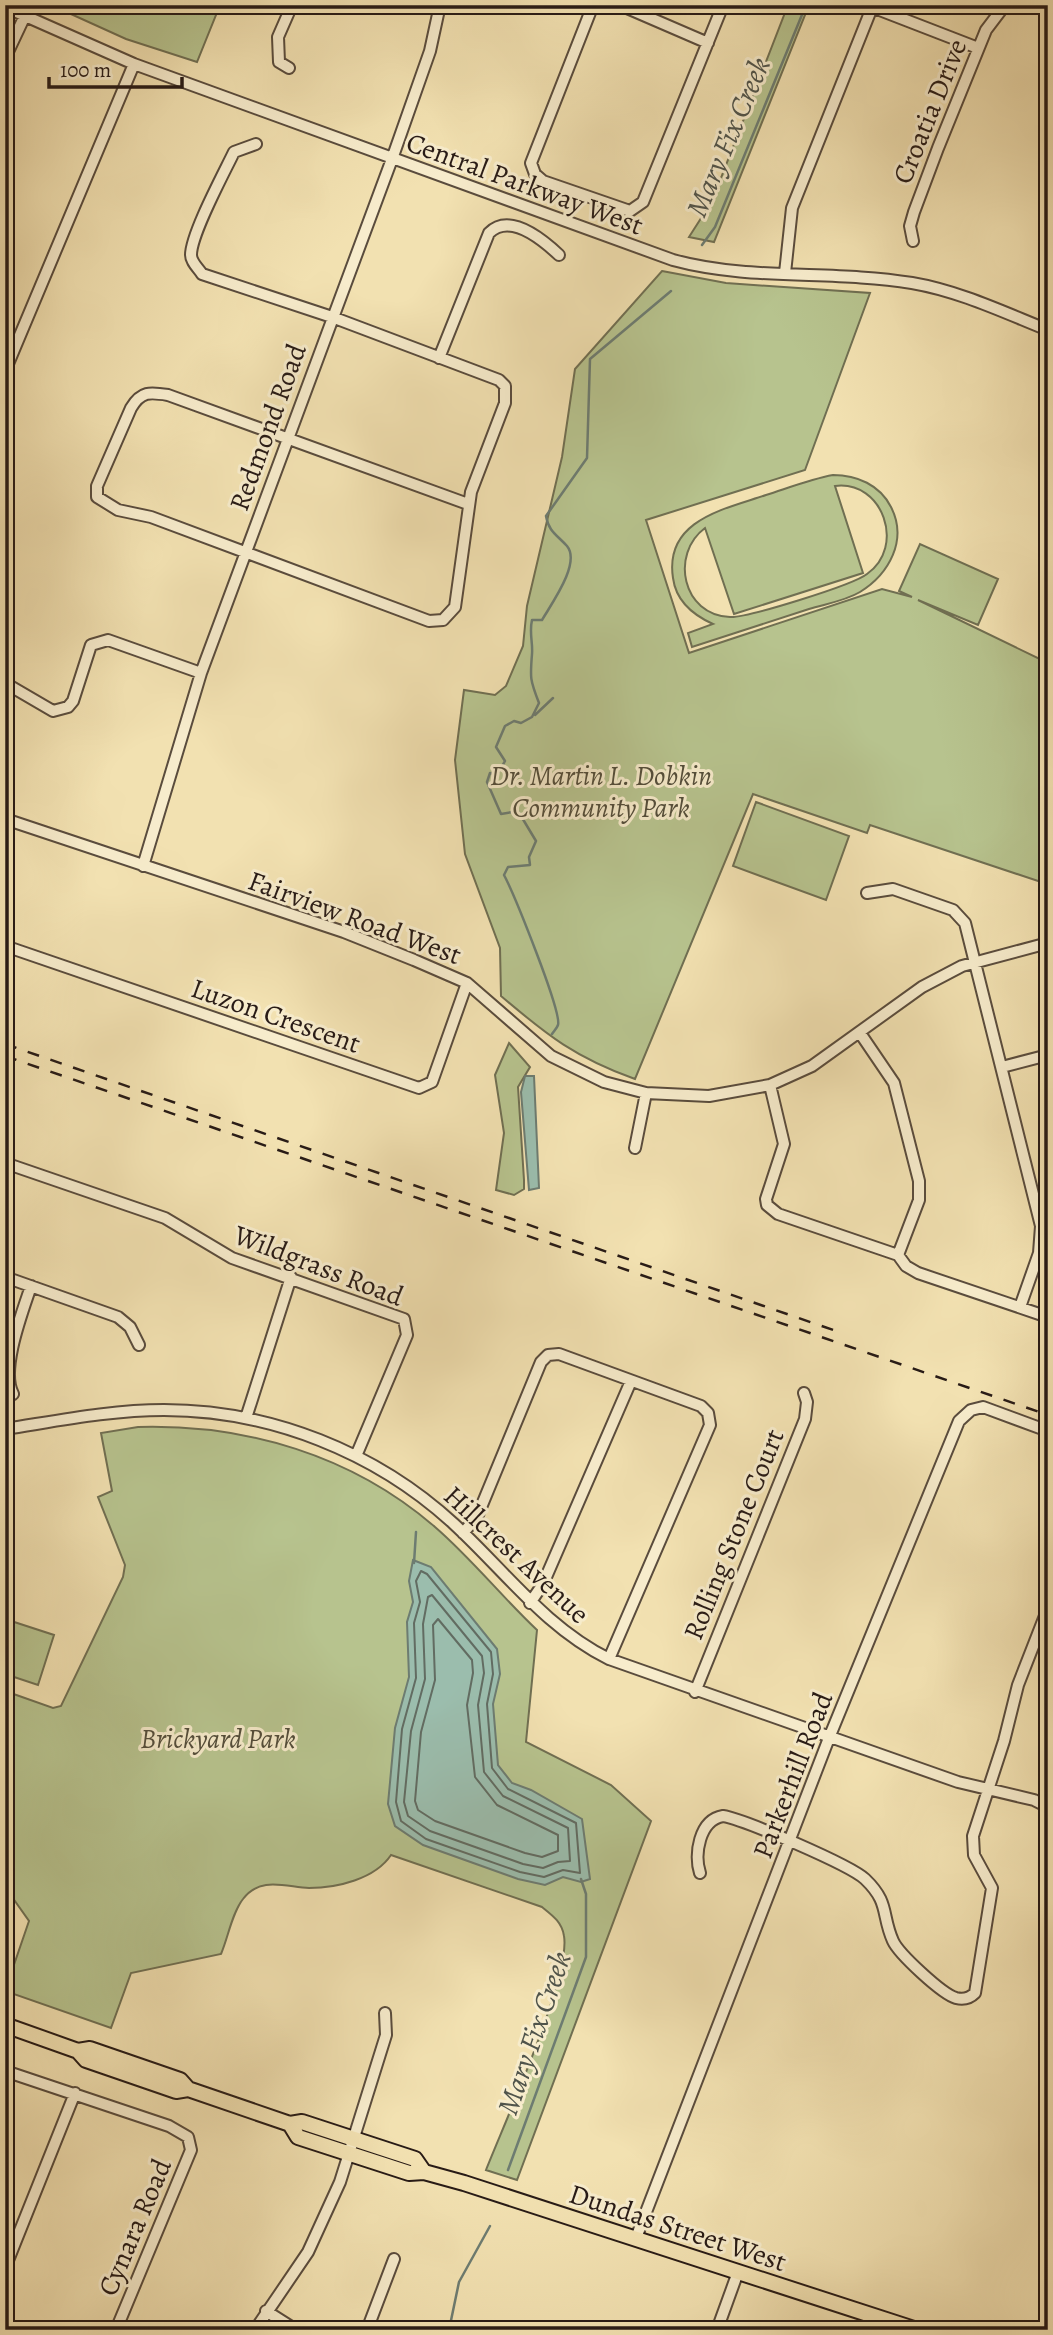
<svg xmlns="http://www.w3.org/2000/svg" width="1053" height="2335" font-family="Alegreya,serif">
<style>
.green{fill:#b7c38e;stroke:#706f52;stroke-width:2;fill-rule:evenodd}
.water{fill:#9bbdad;stroke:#6d7c71;stroke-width:2}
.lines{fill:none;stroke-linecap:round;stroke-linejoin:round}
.shore{stroke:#626c62;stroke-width:2}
.stream{stroke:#6d7c71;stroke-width:2.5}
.minor-casing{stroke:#5a4c3d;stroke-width:14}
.major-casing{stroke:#281b16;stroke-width:18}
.minor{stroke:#f7eccc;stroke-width:10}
.major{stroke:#f2e1b1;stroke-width:14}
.rail{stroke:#281b16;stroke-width:2.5;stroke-dasharray:12 12;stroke-linecap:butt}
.labels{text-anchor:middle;stroke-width:6;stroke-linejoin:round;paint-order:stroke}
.street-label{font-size:28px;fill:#281b16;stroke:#f7eccc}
.park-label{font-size:28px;font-style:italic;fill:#534d3a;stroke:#f7eccc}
.water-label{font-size:30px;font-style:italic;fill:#50544b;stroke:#f7eccc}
</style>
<rect width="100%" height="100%" fill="#f2e1b1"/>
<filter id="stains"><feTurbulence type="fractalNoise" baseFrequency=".00286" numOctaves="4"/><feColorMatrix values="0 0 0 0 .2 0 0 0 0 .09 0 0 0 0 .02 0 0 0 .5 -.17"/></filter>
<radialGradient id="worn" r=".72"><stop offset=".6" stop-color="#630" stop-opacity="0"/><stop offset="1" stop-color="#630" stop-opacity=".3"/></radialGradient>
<!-- green -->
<path class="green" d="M61 5H220L197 62 126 39 62 10Z
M788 5H809L714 242 689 237 712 201Z
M662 271 726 283 870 293 805 470 646 520 689 653 882 589 912 597 899 591 920 544 998 579 978 625 918 600 1048 663V882L1044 883 870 825 867 833 753 794 635 1079C576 1058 548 1036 501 996L500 948 465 854 455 760 464 690 495 695 506 686 523 646 527 606 562 457 575 369Z
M833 475C857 475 880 485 891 507 908 540 889 574 860 592 845 601 825 604 809 609 770 622 731 634 692 647L688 633 713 624C693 615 676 601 673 578 664 520 725 509 766 495 788 488 811 479 833 475ZM835 486C883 480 906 547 867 574 853 585 747 618 730 617 682 615 670 554 705 528L734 614 863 573Z
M756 802 849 836 826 900 733 866Z
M509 1043 530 1067 518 1087 524 1180V1189L514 1195 496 1190 504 1133 495 1075Z
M138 1427C246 1424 352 1455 435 1527 471 1558 502 1597 537 1630L526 1742 611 1785 651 1821 517 2180 486 2170C504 2124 571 1976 564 1936 562 1922 552 1915 542 1907L391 1855C375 1879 337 1888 309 1888 286 1887 260 1876 243 1899 232 1913 228 1938 221 1954L131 1973 111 2028 5 1991 29 1921 5 1887V1691L53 1708 61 1706 123 1577 125 1565 98 1497 112 1491 101 1433Z
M5 1619 54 1635 38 1685 5 1674Z"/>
<!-- water -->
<path class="water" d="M525 1076H534L539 1188 529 1190 521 1092Z
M413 1560 431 1567 497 1649 500 1674 493 1704 498 1765 512 1783 531 1790 582 1819 590 1879 581 1882 563 1877 545 1885 518 1879 423 1845 395 1826 388 1804 395 1728 409 1677 407 1622 413 1602 409 1581Z"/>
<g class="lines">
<!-- shore -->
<path class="shore" d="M421 1571 427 1574 491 1652 493 1674 487 1704 492 1768 508 1789 576 1823 580 1873 563 1870 544 1877 520 1872 426 1839 401 1821 396 1802 402 1729 416 1678 414 1623 420 1602 416 1581Z
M432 1595 482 1656 484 1673 478 1705 484 1772 503 1796 568 1828 570 1861 558 1862 543 1868 523 1864 430 1831 408 1816 404 1802 411 1731 425 1679 423 1624 428 1597Z
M438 1619 472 1660 473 1673 467 1705 475 1777 497 1805 558 1835V1851L542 1857 525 1853 435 1821 418 1810 415 1801 421 1732 435 1680 433 1625Z"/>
<!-- stream -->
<path class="stream" d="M702 245 715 227 806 5
M535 715 553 698
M552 1034C554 1031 557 1028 558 1025 562 1012 514 894 504 875L508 867 530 865 529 857 536 841 518 811 501 814 487 782 490 773 497 775 505 761 496 747 505 726 514 721 521 723 532 717 539 703C530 680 530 678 532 654 533 642 529 633 532 620H542C552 603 581 563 567 546 556 534 549 532 546 516L587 458 590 359 671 291
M414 1563 416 1532
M508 2170 586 1957V1894L581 1879
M449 2330 459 2282 490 2226"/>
<defs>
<path id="minor" d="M593 5 531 163 535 174 543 181 630 211 643 202 723 5
M620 5 708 43
M5 7 134 64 673 260C750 281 833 270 912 283 959 291 1003 312 1048 330
M872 7 978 48
M5 58 30 5
M289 68 279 62 278 37 292 5
M256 144 234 152C224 173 191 234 191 255 191 262 198 268 202 274L332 317 499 380 505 386V403L471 492 455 607 443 620 429 621 151 517 118 510 97 497V486L131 408C141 391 150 392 168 395L468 504
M913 241 910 226 914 212 938 148 986 30 1005 5
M785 273 792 208 873 5
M439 358 489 233C510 212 543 240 559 255
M5 371 134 64
M5 683 53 711 68 707 73 701 91 645 108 640 201 673
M5 819 344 932 414 960 467 983 551 1056 604 1082 646 1093 709 1096 770 1085 812 1066 922 987 962 966 1048 943
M143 866 201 673 392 159 430 51 440 5
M867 893 893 889 953 910 965 923 1041 1226 1039 1253 1020 1307
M5 946 419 1088 432 1082 467 983
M860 1033 894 1083 919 1181V1200L898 1255 906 1266 918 1273 1048 1317
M1002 1067 1048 1055
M770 1085 784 1144 766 1199 767 1205 778 1214 898 1255
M635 1148 646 1093
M5 1163 165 1218 232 1258 404 1319 407 1335 356 1456
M5 1277 118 1317 130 1327 139 1345
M13 1394C0 1370 22 1313 31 1286
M246 1418 291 1277
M5 1429C57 1421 111 1410 164 1410 270 1410 376 1452 454 1524 506 1572 545 1627 609 1659L958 1782 1034 1800 1048 1807
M463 1533 477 1517 541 1362 548 1355 559 1354 701 1406 708 1413 710 1425 609 1659
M530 1603 543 1584 631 1381
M695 1692 805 1419 807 1402 804 1393
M700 1873C694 1855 699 1820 723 1816 743 1819 850 1865 865 1879 890 1903 881 1914 893 1941 899 1954 942 1994 956 1998 964 2000 970 1998 975 1993L992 1888 974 1855 973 1836 1004 1741 1018 1685 1048 1608
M5 2071 169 2126 188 2137 191 2150 116 2330
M636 2238 829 1738 959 1421 971 1410 983 1407 1048 1431
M5 2268 75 2093
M266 2311 296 2330
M255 2330 308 2252 340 2182 386 2035 385 2013
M367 2330 394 2259
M717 2330 738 2272"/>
<path id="major" d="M5 2025 78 2051 86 2060 176 2091 188 2089
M78 2051 90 2049 180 2080 188 2089 290 2124 302 2122 415 2159 424 2172
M290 2124 298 2137 409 2173 424 2172 464 2183 917 2330"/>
</defs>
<!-- minor casing -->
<use href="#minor" class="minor-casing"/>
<!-- major casing -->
<use href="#major" class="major-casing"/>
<!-- minor -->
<use href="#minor" class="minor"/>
<!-- major -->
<use href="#major" class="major"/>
<!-- rail -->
<path class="rail" d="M5 1044 842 1333
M5 1056 1048 1415"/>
</g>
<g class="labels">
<!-- street labels -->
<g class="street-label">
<text transform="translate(929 111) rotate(-68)" y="10">Croatia Drive</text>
<text transform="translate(525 183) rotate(20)" y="10">Central Parkway West</text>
<text transform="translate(267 427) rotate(-70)" y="10">Redmond Road</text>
<text transform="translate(355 917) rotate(20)" y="10">Fairview Road West</text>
<text transform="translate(276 1015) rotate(19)" y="10">Luzon Crescent</text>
<text transform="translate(319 1265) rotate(21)" y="10">Wildgrass Road</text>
<text transform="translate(733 1534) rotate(-68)" y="10">Rolling Stone Court</text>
<text transform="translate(517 1554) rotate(43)" y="10">Hillcrest Avenue</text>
<text transform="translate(792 1775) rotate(-69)" y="10">Parkerhill Road</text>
<text transform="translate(134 2227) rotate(-67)" y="10">Cynara Road</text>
<text transform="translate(678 2227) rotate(18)" y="10">Dundas Street West</text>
</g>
<!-- park labels -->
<g class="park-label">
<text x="601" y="785">Dr. Martin L. Dobkin<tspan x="601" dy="32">Community Park</tspan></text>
<text x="218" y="1748">Brickyard Park</text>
</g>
<!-- water labels -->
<g class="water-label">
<text transform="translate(728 137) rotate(-67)" y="10">Mary Fix Creek</text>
<text transform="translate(534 2033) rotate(-71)" y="10">Mary Fix Creek</text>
</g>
</g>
<!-- margin -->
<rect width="1053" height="2335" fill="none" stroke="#f2e1b1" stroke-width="28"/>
<rect x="7" y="7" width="1039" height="2321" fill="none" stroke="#281b16" stroke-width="3.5"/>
<rect x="14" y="14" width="1025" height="2307" fill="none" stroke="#281b16" stroke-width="2"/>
<!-- scale -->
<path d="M49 77v10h133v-10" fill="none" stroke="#281b16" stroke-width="3.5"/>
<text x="60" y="77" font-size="21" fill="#281b16" stroke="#f7eccc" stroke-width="5" paint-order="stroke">100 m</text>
<rect width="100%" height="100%" filter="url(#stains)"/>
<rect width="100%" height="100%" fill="url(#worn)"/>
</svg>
